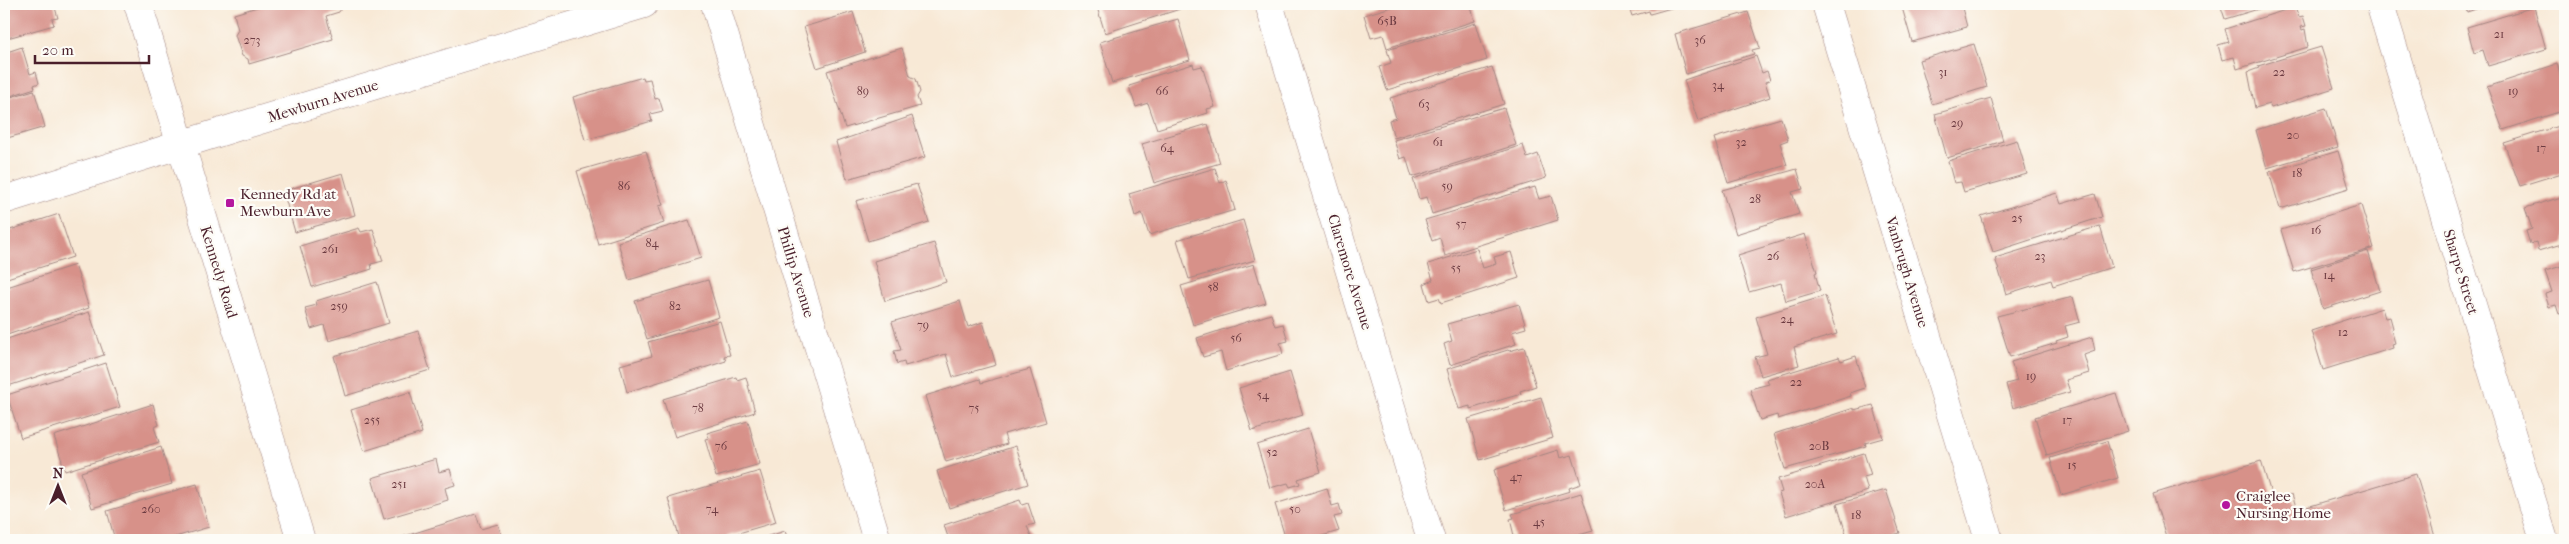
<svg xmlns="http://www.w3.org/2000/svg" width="2569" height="544" font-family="'IM FELL French Canon',serif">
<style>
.building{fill:#d79189}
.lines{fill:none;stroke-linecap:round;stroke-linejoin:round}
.minor-casing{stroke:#a18480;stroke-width:29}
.tertiary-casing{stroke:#a18480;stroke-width:29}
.minor{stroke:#fff;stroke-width:28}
.tertiary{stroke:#fff;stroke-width:28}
.poi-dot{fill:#b5179e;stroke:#fdfcf7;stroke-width:2}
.labels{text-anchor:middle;stroke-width:4.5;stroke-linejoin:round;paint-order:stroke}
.number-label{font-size:12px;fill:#6d3c42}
.street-label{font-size:15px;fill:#4a1f2b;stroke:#fdfcf7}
.poi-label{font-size:15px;fill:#4a1f2b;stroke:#fdfcf7;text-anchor:start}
</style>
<rect width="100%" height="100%" fill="#fdfcf7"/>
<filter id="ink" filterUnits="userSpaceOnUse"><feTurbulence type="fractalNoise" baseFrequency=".02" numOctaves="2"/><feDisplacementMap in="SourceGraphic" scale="10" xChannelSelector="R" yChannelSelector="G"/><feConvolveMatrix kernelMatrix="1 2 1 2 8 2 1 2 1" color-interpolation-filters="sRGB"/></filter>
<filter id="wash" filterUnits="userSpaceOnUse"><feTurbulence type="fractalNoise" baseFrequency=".0096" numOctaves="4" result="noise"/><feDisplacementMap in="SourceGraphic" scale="20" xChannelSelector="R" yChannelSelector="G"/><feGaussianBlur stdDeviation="1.12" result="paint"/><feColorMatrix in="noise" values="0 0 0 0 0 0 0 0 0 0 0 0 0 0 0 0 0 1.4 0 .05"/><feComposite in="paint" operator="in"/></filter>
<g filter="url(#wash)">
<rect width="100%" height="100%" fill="#f8e9d6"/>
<g id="blocks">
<!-- building -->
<path class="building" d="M4 4H54L58 18 52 19 54 25 4 39Z
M267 4H344L339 12 326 16 333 39 249 64 248 59 242 56 235 35 238 30 234 14Z
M1096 4H1178L1180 9 1105 33Z
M1402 4H1470L1475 21 1387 48 1383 35 1371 38 1364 15Z
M1628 4H1685L1650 14 1649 11 1632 16Z
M1901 4H1961L1967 27 1912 42Z
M2220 4H2275L2225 19Z
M2464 4H2491L2467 12Z
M2295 7 2299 17 2303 16 2306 26 2301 27 2302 30 2305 29 2308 47 2237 69 2234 57 2222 60 2218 45 2229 42 2225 29Z
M2534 7 2546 49 2488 66 2483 50 2474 53 2467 27Z
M853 12 865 52 817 68 804 27Z
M1748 12 1760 48 1752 50 1754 54 1686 74 1675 34Z
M1178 19 1190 60 1112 83 1100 42Z
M1476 23 1487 60 1387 90 1379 67 1391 63 1387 50Z
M1974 44 1987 87 1932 104 1919 60Z
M22 47 30 74 36 72 39 83 34 85 35 88 4 98V53Z
M2321 47 2334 88 2271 108 2269 104 2255 108 2248 72 2259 68 2258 66Z
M902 48 910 76 916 79 920 92 917 97 920 106 845 128 827 71Z
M1756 56 1762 73 1767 71 1770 80 1765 82 1770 97 1698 121 1684 80Z
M1193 64 1194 68 1202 66 1215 107 1207 109 1208 113 1157 129 1148 103 1136 107 1129 86 1142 82 1141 80Z
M2557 64 2565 92V110L2503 130 2487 87Z
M1492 67 1504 104 1394 138 1389 120 1396 118 1390 98Z
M643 77 644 80 650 79 655 99 659 98 663 111 650 114 652 121 585 140 573 97Z
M34 90 45 127 4 139V99Z
M1991 98 2003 141 1947 158 1935 114Z
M1504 108 1516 145 1412 177 1406 157 1400 159 1394 140Z
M2326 108 2338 147 2267 168 2256 130Z
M912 116 925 157 847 179 836 142Z
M1781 118 1788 140 1780 143 1787 165 1728 183 1714 138Z
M1208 124 1220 163 1154 183 1142 144Z
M2565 124V172L2520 186 2504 143Z
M2017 140 2027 174 1964 192 1961 182 1954 183 1948 161Z
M1523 145 1527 158 1538 154 1546 178 1432 214 1427 197 1419 199 1413 179Z
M646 151 663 205 659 206 664 223 598 244 577 171Z
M2338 151 2349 188 2280 209 2269 172Z
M1215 168 1220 183 1226 180 1235 210 1149 235 1142 213 1135 216 1129 194Z
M1797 169 1803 189 1792 192 1799 214 1736 234 1722 190Z
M343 173 355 215 295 232 283 191Z
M917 184 929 222 868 241 856 201Z
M1535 187 1539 199 1551 196 1558 220 1445 256 1440 238 1432 241 1425 220Z
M2057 193 2061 204 2095 194 2102 217 1993 252 1981 216Z
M2565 196V243L2538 251 2536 242 2530 244 2526 231 2532 229 2525 208Z
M2361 205 2374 248 2294 272 2281 230Z
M59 214 73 257 4 279V232Z
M689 220 701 258 629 280 618 242Z
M1243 220 1255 260 1189 279 1177 240Z
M2100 226 2112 267 2053 286 2051 280 2006 294 1995 258Z
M359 228 361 232 373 229 383 261 371 264 372 269 312 287 300 246Z
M1805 234 1817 272 1815 273 1820 291 1786 301 1781 283 1749 292 1738 255Z
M934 243 946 282 885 301 874 261Z
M1477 249 1483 268 1496 264 1494 257 1511 252 1519 278 1441 303 1439 298 1429 301 1424 284 1433 280 1428 264Z
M2368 251 2380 291 2323 309 2311 269Z
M1254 264 1266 303 1193 325 1181 286Z
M75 265 89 308 4 336V288Z
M2565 265V312L2559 314 2556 305 2549 307 2545 294 2552 292 2545 271Z
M708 280 719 317 647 339 635 301Z
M377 282 389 323 329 341 324 325 311 329 305 308 317 305 316 301Z
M1825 296 1837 334 1794 347 1799 365 1761 376 1755 357 1767 354 1756 317Z
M2073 297 2080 322 2065 326 2068 337 2056 341 2057 343 2010 357 1997 316Z
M960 301 968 327 983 322 996 365 953 377 946 354 905 366 904 362 897 364 894 351 901 350 892 322Z
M1519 304 1526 328 1512 332 1516 344 1450 365 1444 344 1452 341 1447 324Z
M2382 308 2385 318 2390 317 2393 328 2391 329 2395 343 2392 344 2393 348 2323 370 2311 331Z
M89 312 104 355 5 387 4 340Z
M1271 314 1275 326 1283 324 1288 341 1280 343 1283 354 1226 371 1221 352 1203 357 1197 338Z
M720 321 730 355 724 356 726 361 627 392 620 365 652 356 648 342Z
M418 331 430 370 345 396 334 356Z
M2092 337 2095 351 2084 355 2089 373 2066 380 2070 392 2013 408 2006 384 2017 381 2011 362Z
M1524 347 1536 386 1520 391 1521 394 1470 409V406L1459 409 1447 369 1508 350 1509 351Z
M1856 356 1865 388 1850 393 1851 396 1778 419 1777 415 1760 420 1750 389 1769 384 1767 379 1839 357 1841 361Z
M106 363 120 407 21 438 7 395Z
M1030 369 1046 422 1004 434 1007 444 946 462 925 396 980 379 981 383Z
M1290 372 1303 415 1252 431 1239 388Z
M736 377 737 380 746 377 755 412 675 437 663 399Z
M410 392 422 433 364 451 351 410Z
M2116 393 2128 431 2047 456 2035 417Z
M1541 397 1553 438 1480 460 1468 419Z
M153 404 159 425 154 427 159 442 65 471 54 436Z
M1873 405 1883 438 1865 443 1866 446 1785 469 1774 434 1854 408V410Z
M748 421 760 464 716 477 705 439 709 438 707 433Z
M1308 429 1321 472 1298 479 1300 484 1290 487 1288 483 1270 488 1257 445Z
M2107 441 2118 478 2061 495 2050 458Z
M1016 446 1028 484 949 508 937 471Z
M161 447 172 484 92 508 81 472Z
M1558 450 1560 458 1572 455 1581 484 1569 488 1570 491 1506 510 1494 470Z
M1864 453 1871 475 1864 477 1868 491 1786 516 1779 493 1782 492 1778 479Z
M436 459 439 472 450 469 455 485 445 488 448 500 384 519 372 478Z
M2261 461 2273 500 2292 494 2297 510 2416 474 2436 540H2167L2153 494Z
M760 471 776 522 715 540H680L668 498Z
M197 484 209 527 165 540H115L107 511Z
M1327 488 1332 506 1339 504 1342 515 1334 517 1339 531 1315 538 1316 540H1286L1275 504Z
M1886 490 1900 533 1876 540H1848L1837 504Z
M1581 493 1593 531 1561 540H1515L1510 519 1514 518 1512 514Z
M1020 500 1022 505 1028 503 1035 524 1027 526 1031 536 1019 540H949L944 525Z
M476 514 481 529 498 524 503 540H392Z
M785 531 788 540H755Z"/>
</g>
</g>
<g filter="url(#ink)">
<use href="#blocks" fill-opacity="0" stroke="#a18480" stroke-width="1"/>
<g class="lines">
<defs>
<path id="minor" d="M715 4 877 540
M1269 4 1431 540
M1826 4 1989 540
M2380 4 2544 540
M4 200 237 127 644 4"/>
<path id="tertiary" d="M138 4 301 540"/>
</defs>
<!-- minor casing -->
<use href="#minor" class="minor-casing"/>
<!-- tertiary casing -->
<use href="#tertiary" class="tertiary-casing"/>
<!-- minor -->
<use href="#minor" class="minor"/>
<!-- tertiary -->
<use href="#tertiary" class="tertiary"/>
</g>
</g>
<!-- markers -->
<g class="poi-dot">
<rect x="225" y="198" width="10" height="10" rx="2.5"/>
<circle cx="2226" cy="505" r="5"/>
</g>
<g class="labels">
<!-- number labels -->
<g class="number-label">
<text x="1387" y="25">65B</text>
<text x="2499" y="38">21</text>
<text x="252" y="44">273</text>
<text x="1700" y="44">36</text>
<text x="1943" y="76">31</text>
<text x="2279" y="76">22</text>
<text x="1718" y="89">34</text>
<text x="863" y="95">89</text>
<text x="1162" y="95">66</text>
<text x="2513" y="95">19</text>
<text x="1424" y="108">63</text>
<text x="1957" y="127">29</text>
<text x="2293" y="139">20</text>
<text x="1438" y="146">61</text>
<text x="1741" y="146">32</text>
<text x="1167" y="152">64</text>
<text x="2541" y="152">17</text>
<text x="2297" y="177">18</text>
<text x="624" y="190">86</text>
<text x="1447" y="190">59</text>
<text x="1755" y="203">28</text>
<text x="2017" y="222">25</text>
<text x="1461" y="228">57</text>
<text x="2316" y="234">16</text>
<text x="652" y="247">84</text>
<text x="330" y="253">261</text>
<text x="1773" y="260">26</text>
<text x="2040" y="260">23</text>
<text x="1456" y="272">55</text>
<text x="2329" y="279">14</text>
<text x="1213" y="291">58</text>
<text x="339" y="310">259</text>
<text x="675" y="310">82</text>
<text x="1787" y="323">24</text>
<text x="923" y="329">79</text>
<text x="2343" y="336">12</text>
<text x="1236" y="342">56</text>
<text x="2031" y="380">19</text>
<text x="1796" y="386">22</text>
<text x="1263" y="399">54</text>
<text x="698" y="412">78</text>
<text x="974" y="412">75</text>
<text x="372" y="424">255</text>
<text x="2067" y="424">17</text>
<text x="721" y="450">76</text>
<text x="1819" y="450">20B</text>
<text x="1272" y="456">52</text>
<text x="2072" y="469">15</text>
<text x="1516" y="481">47</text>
<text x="399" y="488">251</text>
<text x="1815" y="488">20A</text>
<text x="151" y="513">260</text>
<text x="712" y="513">74</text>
<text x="1295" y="513">50</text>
<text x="1856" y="519">18</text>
<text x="1539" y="526">45</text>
</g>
<!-- street labels -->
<g class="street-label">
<text transform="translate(323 101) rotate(-17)" y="5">Mewburn Avenue</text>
<text transform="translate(219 272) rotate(73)" y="5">Kennedy Road</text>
<text transform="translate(796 272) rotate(73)" y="5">Phillip Avenue</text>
<text transform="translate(1350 272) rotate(73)" y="5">Claremore Avenue</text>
<text transform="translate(1907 272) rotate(73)" y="5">Vanbrugh Avenue</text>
<text transform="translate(2461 272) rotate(73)" y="5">Sharpe Street</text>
</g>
<!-- poi labels -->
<g class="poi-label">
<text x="240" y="199">Kennedy Rd at<tspan x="240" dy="17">Mewburn Ave</tspan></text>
<text x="2236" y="501">Craiglee<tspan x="2236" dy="17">Nursing Home</tspan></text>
</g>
</g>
<!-- margin -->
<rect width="2569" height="544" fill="none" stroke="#fdfcf7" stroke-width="20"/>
<!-- north arrow -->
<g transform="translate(58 486)" stroke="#fdfcf7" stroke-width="4" paint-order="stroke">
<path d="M0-4L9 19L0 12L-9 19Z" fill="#4a1f2b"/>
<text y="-8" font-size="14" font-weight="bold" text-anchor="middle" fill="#4a1f2b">N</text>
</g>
<!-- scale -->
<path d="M35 55v8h114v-8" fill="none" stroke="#4a1f2b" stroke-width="2.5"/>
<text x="42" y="55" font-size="15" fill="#4a1f2b" stroke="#fdfcf7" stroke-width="4" paint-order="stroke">20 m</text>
</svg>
